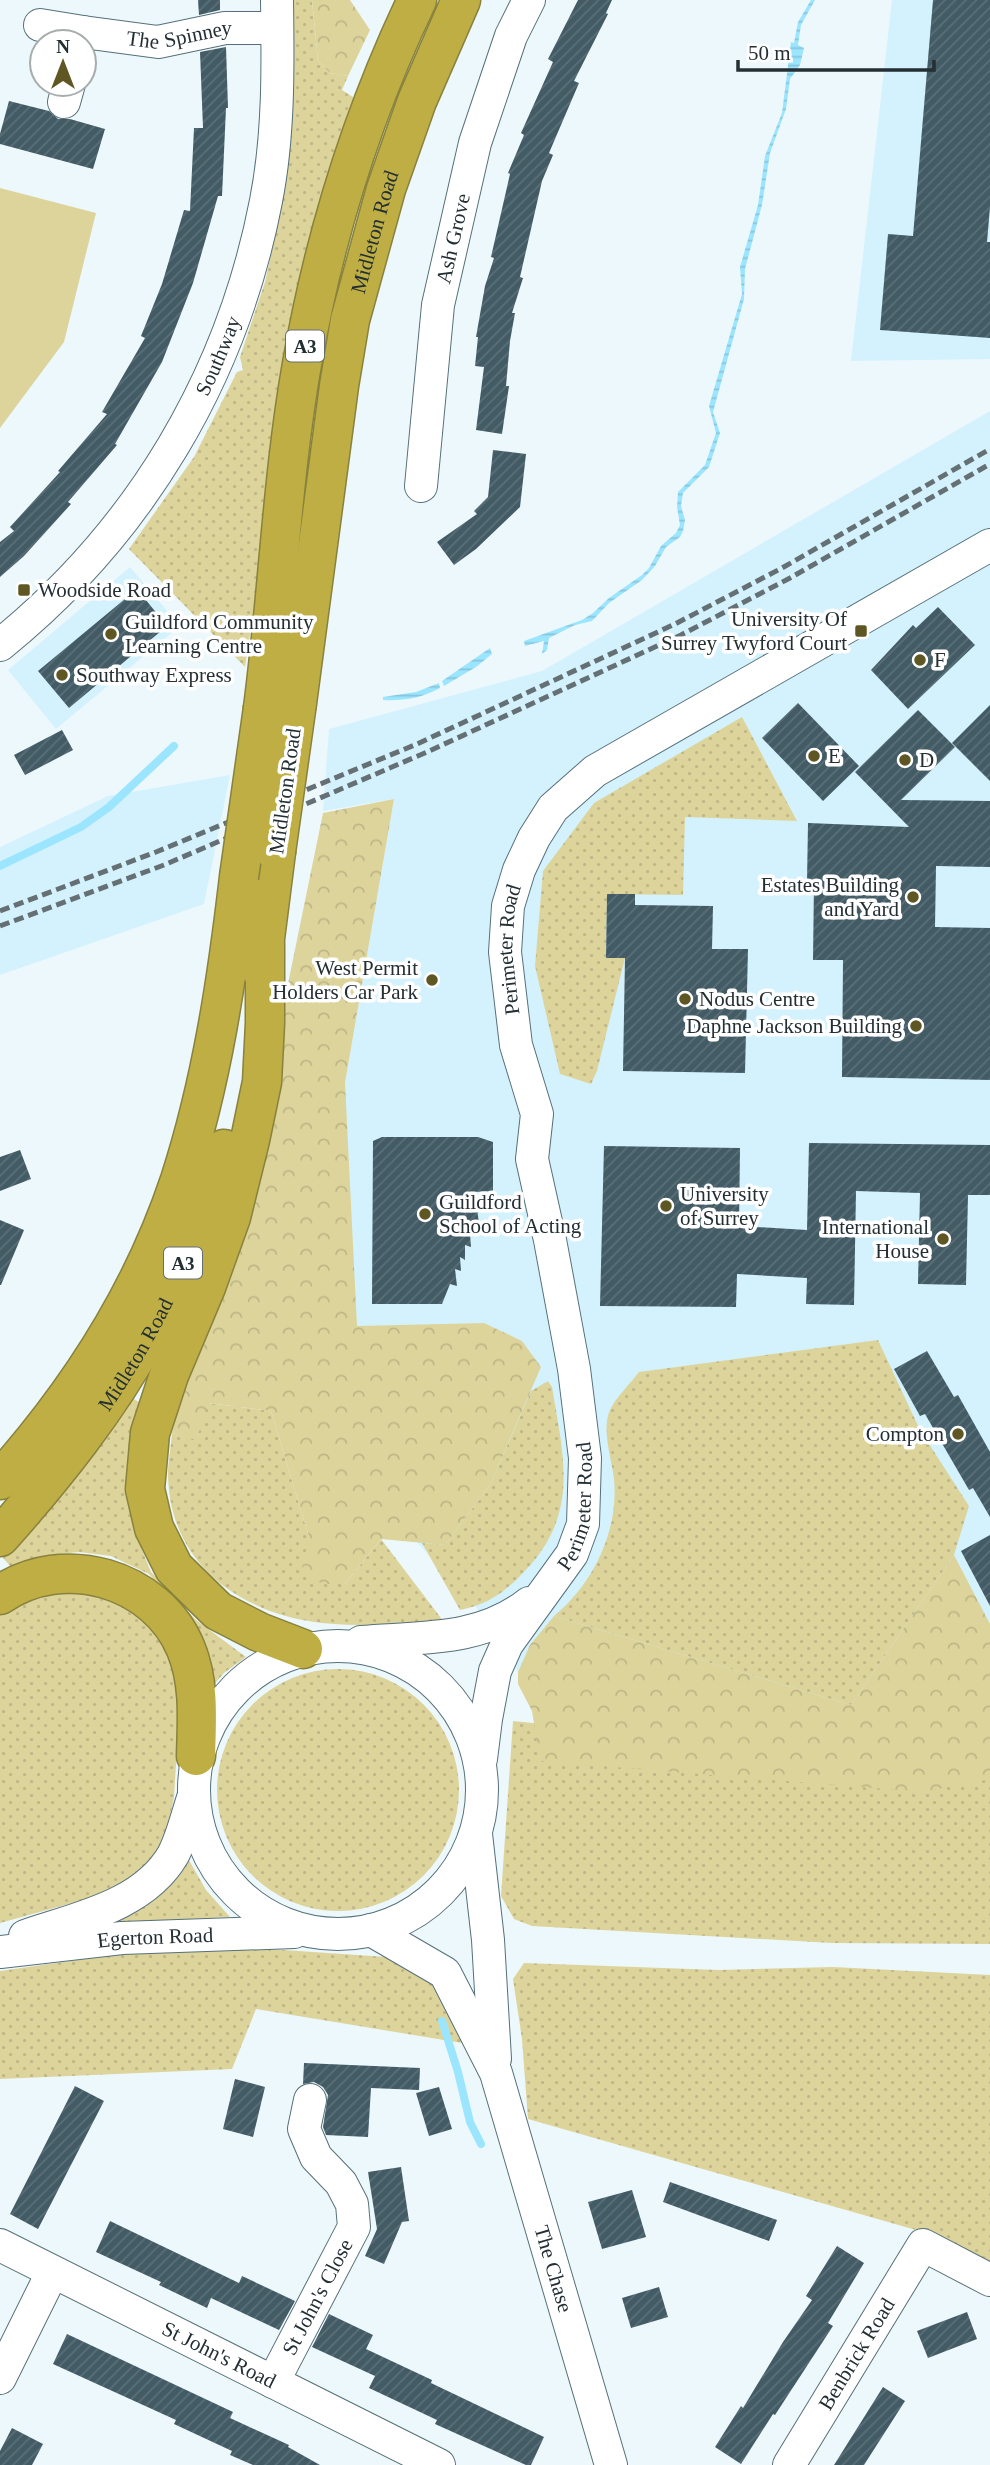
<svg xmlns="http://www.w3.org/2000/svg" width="990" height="2465" font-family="'Times New Roman',serif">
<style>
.built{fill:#d4f2fd}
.grass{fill:url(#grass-dots)}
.forest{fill:url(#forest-crowns)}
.park{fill:#ddd49b}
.water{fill:url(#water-rules)}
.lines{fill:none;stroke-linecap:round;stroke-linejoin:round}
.stream{stroke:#9ce5ff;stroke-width:8}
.building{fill:url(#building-hatch)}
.minor-casing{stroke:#567079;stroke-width:34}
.highway-casing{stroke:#88823e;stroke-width:41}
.minor{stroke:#fff;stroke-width:32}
.highway{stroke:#beae44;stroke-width:38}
.rail{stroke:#657074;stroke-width:5;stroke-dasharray:10 5;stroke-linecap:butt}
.highway-bridge-casing{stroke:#88823e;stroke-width:41;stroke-linecap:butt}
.highway-bridge{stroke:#beae44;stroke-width:38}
.poi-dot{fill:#5f5723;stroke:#fff;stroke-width:2.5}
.labels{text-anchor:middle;stroke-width:7;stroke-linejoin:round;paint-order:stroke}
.shield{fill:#fff;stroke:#666d70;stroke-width:2}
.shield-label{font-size:19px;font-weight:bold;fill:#242f33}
.street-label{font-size:21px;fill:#242f33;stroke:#fff}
.poi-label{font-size:21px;fill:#242f33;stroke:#fff;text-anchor:start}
</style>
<defs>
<pattern id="grass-dots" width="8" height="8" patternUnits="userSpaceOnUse" patternTransform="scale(1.75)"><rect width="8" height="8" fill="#ddd49b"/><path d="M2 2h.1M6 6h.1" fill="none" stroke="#beb686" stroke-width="1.8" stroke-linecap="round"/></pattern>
<pattern id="forest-crowns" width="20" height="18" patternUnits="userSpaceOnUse" patternTransform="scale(1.75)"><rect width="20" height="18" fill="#ddd49b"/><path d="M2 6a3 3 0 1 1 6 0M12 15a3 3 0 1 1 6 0" fill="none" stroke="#beb686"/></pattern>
<pattern id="water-rules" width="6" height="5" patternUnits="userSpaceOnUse" patternTransform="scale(1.75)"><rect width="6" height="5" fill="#9ce5ff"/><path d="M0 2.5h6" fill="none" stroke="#86c5db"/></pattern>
<pattern id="building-hatch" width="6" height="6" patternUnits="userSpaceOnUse" patternTransform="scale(1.75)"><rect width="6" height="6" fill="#425b65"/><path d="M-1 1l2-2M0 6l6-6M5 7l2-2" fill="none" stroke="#5b6f78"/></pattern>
</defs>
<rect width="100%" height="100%" fill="#edf8fc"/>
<!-- built -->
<path class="built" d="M892 0H990V359L851 361Z
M990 411V1739L552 1725 476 1607 324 1440 345 1083 394 799 323 811 329 729 542 671Z
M130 567 180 626 56 729 8 670Z
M230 775 204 904 0 975V847L108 796Z"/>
<!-- grass -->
<path class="grass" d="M293 0H312L318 61 330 73 348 76 342 90 356 99 313 226 283 361 260 568 245 667 129 549 194 457 237 372 243 370 240 357 265 282 276 231 290 143Z
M742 717 797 821 685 817 683 895 607 894 606 957 625 958 597 1071 591 1084 560 1074 535 966 543 871 594 803Z
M878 1340 920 1430 969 1506 954 1555 851 1705 554 1616C593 1584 619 1531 614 1479 612 1459 601 1430 610 1410 616 1397 630 1384 639 1372Z
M548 1381 552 1387C564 1459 580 1515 523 1573 505 1592 487 1605 460 1610L422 1543 445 1545 490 1485 531 1391Z
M130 1397 139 1402 128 1452 127 1492 134 1530 151 1572 196 1620 246 1657 224 1673 210 1689 192 1622 149 1574 111 1556 79 1552 47 1555 11 1567 3 1558 35 1521Z
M208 1403 271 1411 309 1537 345 1584 381 1539 444 1622C404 1625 362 1627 322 1623 237 1613 167 1561 168 1470 169 1458 171 1445 172 1433L196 1439Z
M50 1587 127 1601 164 1639 177 1675 179 1716 174 1797 167 1833 151 1865 116 1891 0 1923V1608Z
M217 1790a121 121 0 1 1 242 0a121 121 0 1 1-242 0Z
M513 1721 552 1725 990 1739V1944L832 1943 532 1926 514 1919 501 1896Z
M186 1855 206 1890 230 1917 105 1923Z
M196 1949H269L387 1957 442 1989 462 2043 256 2009 232 2069 0 2079V1971L112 1955Z
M524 1963 719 1970 833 1967 990 1975V2264L937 2236 528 2119 522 2039 513 1979Z"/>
<!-- forest -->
<path class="forest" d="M312 0H350L370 30 348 76 330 73 318 61Z
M394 799 345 1083 357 1326 484 1323 522 1341 541 1367 490 1485 445 1545 381 1539 345 1584H322L302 1568 309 1537 271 1411 209 1403 196 1440 172 1433 183 1386 232 1257 323 813Z
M954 1555 990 1624V1779L922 1792 540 1761 532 1711 518 1684V1672L530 1645 554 1616 851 1705Z"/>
<!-- park -->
<path class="park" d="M0 188 96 213 64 342 0 428Z"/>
<!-- water -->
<path class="water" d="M811 0H815L801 25 798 45 804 48 800 65 790 79 786 109 770 153 762 205 745 269 744 299 713 412 720 433 709 467 683 493 681 506 685 520 683 531 680 537 666 547 655 566 642 580 609 603 592 621 575 625 549 638 547 650 542 654 544 641 525 646 524 641 582 620 593 613 609 598 642 575 649 568 661 546 676 533 680 525 677 507 678 492 705 465 716 433 709 406 742 294 740 267 758 205 765 156 782 113 791 42 794 43 798 22Z
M490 648 492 654 476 667 444 686 442 681Z
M439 683 440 688C422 698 403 701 383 700V697L416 692Z"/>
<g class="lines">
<!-- stream -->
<path class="stream" d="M0 866 81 827 109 807 174 746
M442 2021 458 2072 470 2122 481 2144"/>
</g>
<!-- building -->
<path class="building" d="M198 0H220V10L199 15Z
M578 0H612L606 13 608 14 574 81 579 83 549 153 553 155 542 181 520 277 523 278 512 313H515L510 341 506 386H509L502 434 476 430 484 367 475 366 478 337H476L485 286 494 258 491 257 510 174 508 173 524 135 521 133 553 62 548 59Z
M933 0H990V207L987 242H990V338L880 330 888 234 913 236Z
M226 47 228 108H226L222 196H218L193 283 162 362 115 444 117 445 68 502 71 504 24 556 0 577V542L14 531 10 527 60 472 58 471 107 414 102 412 145 338 141 336 162 284 184 210 190 211 194 128H203L200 52Z
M9 101 49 111 58 119H70L105 129 93 169 0 144V134Z
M493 450 526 454 520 507 476 549 454 565 437 542 477 514 474 511 488 497Z
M137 589 167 626 69 708 38 671Z
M938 607 975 645 908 709 871 670 913 625 916 628Z
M798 703 859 766 823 801 762 738Z
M990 705V781L952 743Z
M918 710 955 747 901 800 990 801V867L936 866 935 927 990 928V1080L842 1077 843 960H813L814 882H807L808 823 909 827 855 772Z
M62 730 73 750 25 775 14 755Z
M607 894H635V905L713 906 712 949H748L745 1073 623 1071 625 958H606Z
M382 1137H478L493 1142V1191L475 1192 479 1224 475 1222V1236L470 1234 471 1247 465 1245V1260L460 1257 461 1271 455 1269 457 1286 450 1284 442 1304H372L373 1141Z
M809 1143 990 1145V1195H968L966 1285 918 1284 920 1193 856 1191 854 1305 806 1304 807 1278 737 1274 736 1307 600 1306 604 1146 740 1148 739 1226 807 1230Z
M20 1150 31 1179 0 1191V1157Z
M0 1220 24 1230 1 1285H0Z
M927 1351 954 1397 958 1395 990 1452V1517L973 1488 969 1490 925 1414 920 1416 894 1369Z
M990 1535V1606L961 1551Z
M304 2063 420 2068 419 2090 371 2088 368 2137 326 2135 323 2127 328 2095 323 2087 314 2082 303 2084Z
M235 2079 265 2087 253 2137 223 2129Z
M75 2086 104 2101 38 2229 10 2214Z
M439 2087 452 2129 429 2136 416 2093Z
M401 2167 409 2221 402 2222 384 2264 365 2256 377 2229 368 2172Z
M670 2182 777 2220 769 2241 663 2202Z
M632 2190 646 2237 602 2249 588 2202Z
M110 2221 239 2283 242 2276 295 2301 279 2330 211 2298 207 2308 159 2285 161 2282 96 2252Z
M837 2246 864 2263 828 2323 833 2326 775 2415 773 2414 741 2464 715 2447 741 2406 743 2408 783 2342 812 2300 806 2296Z
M659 2287 668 2317 631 2328 622 2298Z
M967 2312 977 2339 928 2358 917 2331Z
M329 2314 373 2335 366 2349 432 2380 431 2383 544 2437 531 2465H526L435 2424 437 2420 369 2388 375 2376 312 2347Z
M67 2334 233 2412 230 2418 289 2445 288 2447 320 2465H253L230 2455 232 2451 174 2424 176 2420 53 2364Z
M883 2387 905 2401 864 2465H834Z
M12 2428 43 2444 32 2465H0V2451Z"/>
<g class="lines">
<defs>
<g id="minor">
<path d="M40 25 83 32"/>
<path id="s1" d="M80 42 83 32 158 42 225 28H277"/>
<path d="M64 102 69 84"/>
<path id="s2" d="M421 486 438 305 475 143 511 36 529 0"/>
<path id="s3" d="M0 645C140 532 232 377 266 201 279 135 278 66 277 0"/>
<path d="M361 1642C420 1637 480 1642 529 1603"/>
<circle cx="338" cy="1790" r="144"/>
<path id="s4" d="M481 1759 486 1719 495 1671 507 1644 572 1554 583 1524 585 1458 574 1369 550 1240 532 1159 537 1114 516 1045 505 952 508 906 519 870 534 838 553 808 595 771 990 545"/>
<path d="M476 1834 488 1940 495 2059"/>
<path id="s5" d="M371 1930 445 1973 496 2073 611 2465"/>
<path d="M25 1936C77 1918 143 1906 173 1855 182 1838 187 1816 193 1798"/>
<path id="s6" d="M0 1952 122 1938 294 1932"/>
<path id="s7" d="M0 2245 439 2465"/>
<path d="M0 2378 52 2273"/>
<path id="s8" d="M273 2382 354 2227 352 2204 341 2183 316 2157 304 2129 310 2100"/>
<path id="s9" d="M789 2465 923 2245 990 2280"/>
</g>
<g id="highway">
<path id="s10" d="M297 703 339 386 350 320 386 189 417 101 461 0"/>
<path d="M263 708C278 594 282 477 302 364 324 238 362 115 417 0"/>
<path d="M265 944V1023L262 1082 250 1140 231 1217 206 1287 169 1375 150 1433 145 1489 154 1528 174 1568 218 1611 259 1632 303 1649"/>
<path d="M261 970 276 852"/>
<path d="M0 1480C78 1393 143 1291 180 1180 212 1081 227 980 239 877"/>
<path id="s11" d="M0 1537C55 1475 108 1409 148 1336 181 1277 205 1213 224 1149"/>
<path d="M0 1595C63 1551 157 1578 186 1649 200 1683 197 1721 196 1756"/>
</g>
</defs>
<!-- minor casing -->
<use href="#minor" class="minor-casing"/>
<!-- highway casing -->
<use href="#highway" class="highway-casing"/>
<!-- minor -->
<use href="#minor" class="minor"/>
<!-- highway -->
<use href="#highway" class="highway"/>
<!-- rail -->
<path class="rail" d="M0 911 156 852 417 744 675 624 782 568 990 449
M0 926 164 865 427 752 681 635 790 578 990 464"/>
<defs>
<path id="highway-bridge" d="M276 852 297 703
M239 877 263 708"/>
</defs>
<!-- highway-bridge casing -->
<use href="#highway-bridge" class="highway-bridge-casing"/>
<!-- highway-bridge -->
<use href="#highway-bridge" class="highway-bridge"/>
</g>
<!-- markers -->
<g class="poi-dot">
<rect x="17" y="583" width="14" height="14" rx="3.5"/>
<rect x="854" y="624" width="14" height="14" rx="3.5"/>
<circle cx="111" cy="634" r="7"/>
<circle cx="920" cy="660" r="7"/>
<circle cx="62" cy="675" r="7"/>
<circle cx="814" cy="756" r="7"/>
<circle cx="905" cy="760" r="7"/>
<circle cx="913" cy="897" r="7"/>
<circle cx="432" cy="980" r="7"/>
<circle cx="685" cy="999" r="7"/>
<circle cx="916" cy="1026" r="7"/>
<circle cx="666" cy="1206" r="7"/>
<circle cx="425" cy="1214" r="7"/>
<circle cx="943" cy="1239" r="7"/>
<circle cx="958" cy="1434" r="7"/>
</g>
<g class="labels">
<!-- shield labels -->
<g class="shield">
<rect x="286" y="330.5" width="38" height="31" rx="5"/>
<rect x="164" y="1247.5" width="38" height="31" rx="5"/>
</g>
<g class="shield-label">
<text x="305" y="353">A3</text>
<text x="183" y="1270">A3</text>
</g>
<!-- street labels -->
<g class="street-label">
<text dy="7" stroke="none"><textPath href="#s1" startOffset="108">The Spinney</textPath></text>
<text dy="7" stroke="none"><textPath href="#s10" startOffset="478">Midleton Road</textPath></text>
<text dy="7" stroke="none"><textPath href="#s2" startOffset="250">Ash Grove</textPath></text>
<text dy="7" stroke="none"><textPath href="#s3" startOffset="366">Southway</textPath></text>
<text transform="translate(285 791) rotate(-82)" y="7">Midleton Road</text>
<text dy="7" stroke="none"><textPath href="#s4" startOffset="845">Perimeter Road</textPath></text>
<text dy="7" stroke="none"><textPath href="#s11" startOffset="228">Midleton Road</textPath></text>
<text dy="7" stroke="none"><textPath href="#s4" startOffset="278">Perimeter Road</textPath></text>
<text dy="7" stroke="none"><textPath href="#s6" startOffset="156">Egerton Road</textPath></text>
<text dy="7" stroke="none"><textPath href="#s5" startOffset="402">The Chase</textPath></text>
<text dy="7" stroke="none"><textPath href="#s8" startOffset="96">St John's Close</textPath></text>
<text dy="7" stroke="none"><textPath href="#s9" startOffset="130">Benbrick Road</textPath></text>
<text dy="7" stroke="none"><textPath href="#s7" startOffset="245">St John's Road</textPath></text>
</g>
<!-- poi labels -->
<g class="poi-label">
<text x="38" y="597">Woodside Road</text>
<text x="847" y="626" text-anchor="end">University Of<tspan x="847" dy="24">Surrey Twyford Court</tspan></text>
<text x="125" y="629">Guildford Community<tspan x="125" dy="24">Learning Centre</tspan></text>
<text x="934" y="667">F</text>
<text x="76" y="682">Southway Express</text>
<text x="828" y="763">E</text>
<text x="919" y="767">D</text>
<text x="899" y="892" text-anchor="end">Estates Building<tspan x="899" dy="24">and Yard</tspan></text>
<text x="418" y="975" text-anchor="end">West Permit<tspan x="418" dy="24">Holders Car Park</tspan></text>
<text x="699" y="1006">Nodus Centre</text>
<text x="902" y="1033" text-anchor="end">Daphne Jackson Building</text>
<text x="680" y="1201">University<tspan x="680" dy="24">of Surrey</tspan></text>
<text x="439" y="1209">Guildford<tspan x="439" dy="24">School of Acting</tspan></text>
<text x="929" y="1234" text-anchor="end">International<tspan x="929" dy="24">House</tspan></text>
<text x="944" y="1441" text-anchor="end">Compton</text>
</g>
</g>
<!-- north arrow -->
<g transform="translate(63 63)"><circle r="33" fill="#ffffff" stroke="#a7acad" stroke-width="2"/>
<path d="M0-5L12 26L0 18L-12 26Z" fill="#5f5723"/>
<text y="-10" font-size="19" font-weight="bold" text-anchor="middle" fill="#242f33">N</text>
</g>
<!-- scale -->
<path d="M738 60v10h196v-10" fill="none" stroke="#242f33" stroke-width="3.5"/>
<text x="748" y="60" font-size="21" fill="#242f33" stroke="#ffffff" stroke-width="5" paint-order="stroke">50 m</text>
</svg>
